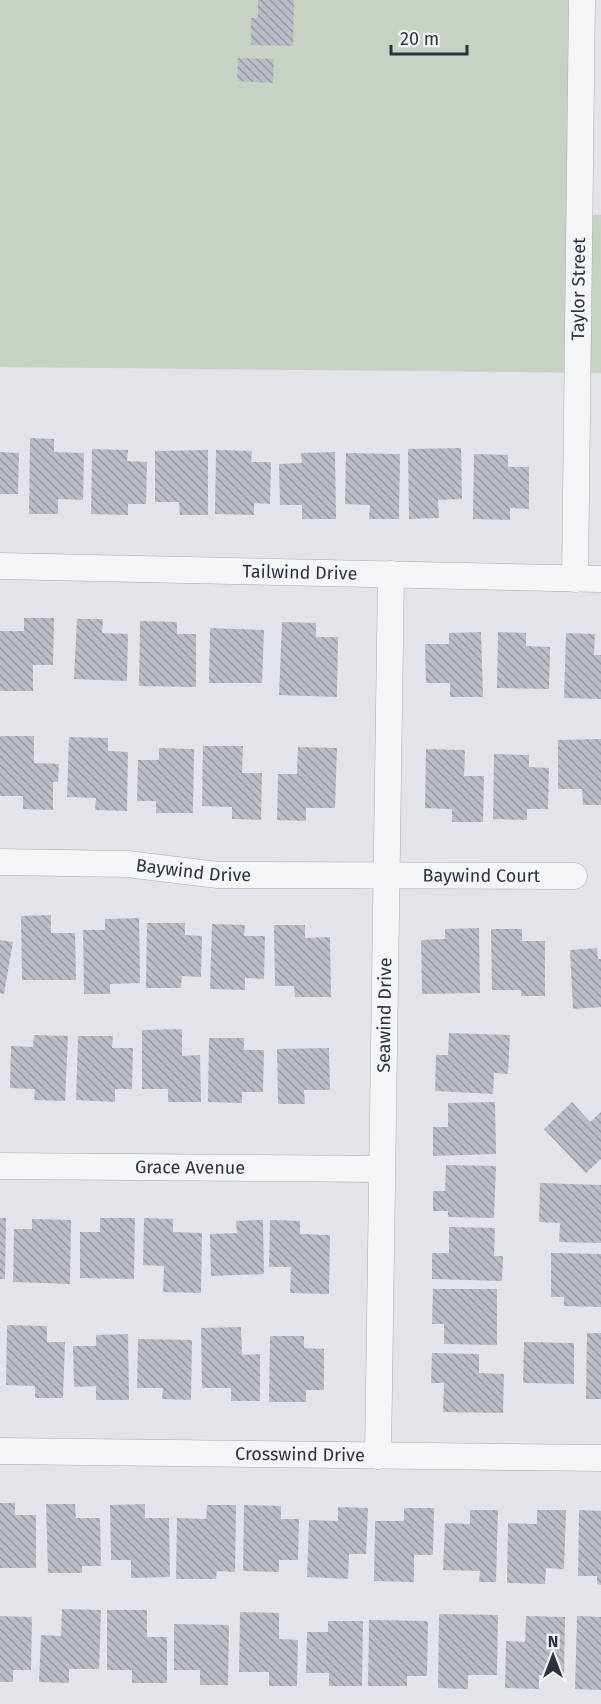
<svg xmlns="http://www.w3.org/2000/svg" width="601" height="1704" font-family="'Fira Sans',sans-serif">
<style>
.grass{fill:#c7d1c4}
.building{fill:url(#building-back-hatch)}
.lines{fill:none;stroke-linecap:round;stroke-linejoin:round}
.minor-casing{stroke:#a8abb3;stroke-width:27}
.minor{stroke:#f4f5f7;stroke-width:26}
.labels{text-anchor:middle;stroke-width:4.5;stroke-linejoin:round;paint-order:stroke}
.street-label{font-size:18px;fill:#2c323f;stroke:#f1f3f6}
</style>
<defs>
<pattern id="building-back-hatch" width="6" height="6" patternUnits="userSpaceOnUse" patternTransform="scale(1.5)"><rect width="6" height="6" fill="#babdc5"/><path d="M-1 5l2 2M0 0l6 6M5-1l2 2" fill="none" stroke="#979aa1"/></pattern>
</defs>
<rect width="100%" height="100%" fill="#e2e4e9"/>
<!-- grass -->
<path class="grass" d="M0 0H569L578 214 601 215V373L0 367Z"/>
<!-- building -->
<path class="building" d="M258 0H294L293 46 251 45V18H258Z
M238 58 274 59 273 83 237 81Z
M30 438 54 439V452L84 453 83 500 58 499V514H29Z
M461 448 462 499 438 500 439 518 409 519 408 449Z
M92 449 128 450 127 461 147 462 146 504H128V515L91 514Z
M208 450V515H180L179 502H155V451Z
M216 450 252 451 251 462H271L270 504 254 503V515L215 514Z
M0 452 19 453 18 494H0Z
M335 452 336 519H302V505H280L279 464 302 463 301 453Z
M346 453 400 454 399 519H369L370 505 345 504Z
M474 454 508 455V467H529V509L510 508V520L473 519Z
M24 618H54L53 665H33V691H0V631H24Z
M77 619H103L102 633 128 634 127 681 74 679Z
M140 621 177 622V634H196V687L139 686Z
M282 622 316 623V637H338L337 697 279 695Z
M210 628 264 630 262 683H209Z
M481 632 483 697H450V683H426L425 644H449V633Z
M498 632 526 633V646L550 647 549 689 497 688Z
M566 633 595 634 594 655H601V699L564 698Z
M0 736H34V763L59 764 58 782H53V810L23 809V796H0Z
M69 737 108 738V751L128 752 127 811 95 810 96 798 67 797Z
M601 739V805H583L582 789H558V740Z
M203 746H243L242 773H262L261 820 232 819V807L202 806Z
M298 747 337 748 335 808H306V821L277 820 278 774H297Z
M159 748 194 749 193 813H156V801H137L138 760H159Z
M426 749 465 750 464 776H484L483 822H452V809L425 808Z
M494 754 529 755V767L549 768 548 809H527V820L493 819Z
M51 915V933H75L76 980H22L21 916Z
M139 918 140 983 110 984V994H84L83 930H105V919Z
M147 923H185V935L202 936 201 977 182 976 181 988H146Z
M212 924 245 925 244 936H265L264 979 245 978V990L210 989Z
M274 925H305V938L330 937 331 997H295L294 986H275Z
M479 928 480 993 422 994 421 940 445 939V929Z
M491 929H522V941H545V996H521V990H492Z
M0 940 13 942 4 994 0 993Z
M597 948 598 959H601V1007L573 1009 570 950Z
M182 1029V1056L200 1055 201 1102H168V1089H142V1030Z
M449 1033 510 1035 508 1074 494 1073 493 1094 435 1091 436 1055H448Z
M34 1035 68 1036 65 1101 34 1100 35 1089 10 1088 11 1046 33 1047Z
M78 1036H113L112 1048H133L132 1089H115V1102L76 1100Z
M209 1038H244V1050H264L263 1092H242V1103L208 1102Z
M329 1048 330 1090H304L305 1104H278L277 1049Z
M495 1102 496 1154 433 1156V1127H448V1103Z
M572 1102 590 1122 601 1112V1159L586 1173 544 1129Z
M446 1165 496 1166 494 1218 448 1217V1211H433V1191H445Z
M540 1183 601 1185V1243L559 1242 560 1223 539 1222Z
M0 1218H6L5 1279H0Z
M100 1218H135L134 1279 80 1278V1232H100Z
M144 1218 173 1219V1232L202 1233 201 1293 163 1292 164 1266 143 1265Z
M32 1219 71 1220 70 1284 13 1282 14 1229H32Z
M263 1220 264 1274 211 1276 210 1234 237 1233 236 1221Z
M270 1220 300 1221V1234L330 1235 329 1294 290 1293 291 1267H269Z
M449 1227 495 1228 494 1256H503L502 1281 432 1279V1253H449Z
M551 1253 601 1254V1307L564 1306V1297H551Z
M433 1289H497V1345L444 1344V1324H432Z
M7 1325 47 1326V1342H65L63 1398H35V1386L6 1385Z
M241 1327 242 1355 260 1354V1401H231V1388H202L201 1328Z
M587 1333H601V1399H586Z
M128 1334 129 1400H96V1386L74 1387 73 1346H96V1335Z
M270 1336H304V1348L324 1349V1390H306V1402H269Z
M138 1339 192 1340 191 1400 162 1399 163 1388H137Z
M524 1342 574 1343V1384L523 1383Z
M432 1353 479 1354V1373L504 1374 503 1413 443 1412 444 1383H431Z
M0 1503H15V1515H36V1568H0Z
M46 1504H75L76 1518H100L101 1566H82V1573H48Z
M145 1504V1518H169L170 1577 131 1578V1560H111L110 1505Z
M207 1505H236L235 1572 217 1571 216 1579H176L177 1518 206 1519Z
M244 1505 281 1506V1519H299L298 1560H279V1572L243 1571Z
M338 1507 368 1508 366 1554H349L348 1579 307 1577 309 1520 338 1521Z
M404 1508H434L433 1555H414V1582L374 1581 375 1521H404Z
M470 1510H498L496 1582H479L480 1571 443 1570 445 1523 470 1524Z
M537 1510H566L564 1569 546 1568 545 1584 507 1583 508 1523 537 1524Z
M579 1510 601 1511V1585L597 1584V1576H578Z
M62 1609 101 1610 99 1669H69V1683L39 1682 41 1635 61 1636Z
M107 1610H147V1637H167V1683H132V1670H107Z
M240 1612 279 1613V1639L298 1640 297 1686H269V1672H239Z
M439 1614 498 1615 497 1675H468V1689L438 1688Z
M0 1616 32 1617 31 1670H13V1682H0Z
M526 1616 565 1617 564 1675H539V1689L505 1688 506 1641 525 1642Z
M577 1616 601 1617V1690L575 1689Z
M369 1620 428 1621 427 1676H407V1686H368Z
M328 1621H363L362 1686H329V1673H306L307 1632H328Z
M174 1624 229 1625 228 1685H200V1670H174Z"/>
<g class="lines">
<defs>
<g id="minor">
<path id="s1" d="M0 566 601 579"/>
<path id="s2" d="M575 579 582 0"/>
<path id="s3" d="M0 862 127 864 218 875 574 876"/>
<path id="s4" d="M0 1166 382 1169"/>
<path id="s5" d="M0 1451 601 1458"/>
<path id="s6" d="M378 1456 391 574"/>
</g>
</defs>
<!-- minor casing -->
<use href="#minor" class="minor-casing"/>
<!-- minor -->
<use href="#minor" class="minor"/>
</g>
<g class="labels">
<!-- street labels -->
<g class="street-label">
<text dy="6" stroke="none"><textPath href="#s2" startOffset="290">Taylor Street</textPath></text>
<text dy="6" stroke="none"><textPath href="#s1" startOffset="300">Tailwind Drive</textPath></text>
<text dy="6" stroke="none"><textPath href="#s3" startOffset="194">Baywind Drive</textPath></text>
<text dy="6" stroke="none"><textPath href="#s3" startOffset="482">Baywind Court</textPath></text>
<text dy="6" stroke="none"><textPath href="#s6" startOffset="441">Seawind Drive</textPath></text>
<text dy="6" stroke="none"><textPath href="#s4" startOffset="190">Grace Avenue</textPath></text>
<text dy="6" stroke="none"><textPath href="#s5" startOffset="300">Crosswind Drive</textPath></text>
</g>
</g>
<!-- north arrow -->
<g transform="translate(553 1656)" stroke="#f1f3f6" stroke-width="4.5" paint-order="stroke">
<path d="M0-4.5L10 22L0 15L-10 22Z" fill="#2c323f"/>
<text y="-9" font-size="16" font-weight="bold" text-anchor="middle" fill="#2c323f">N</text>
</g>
<!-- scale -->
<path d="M391 45v9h76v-9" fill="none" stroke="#2c323f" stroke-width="3"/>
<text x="400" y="45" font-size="18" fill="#2c323f" stroke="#f1f3f6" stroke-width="4.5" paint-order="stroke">20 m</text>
</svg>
